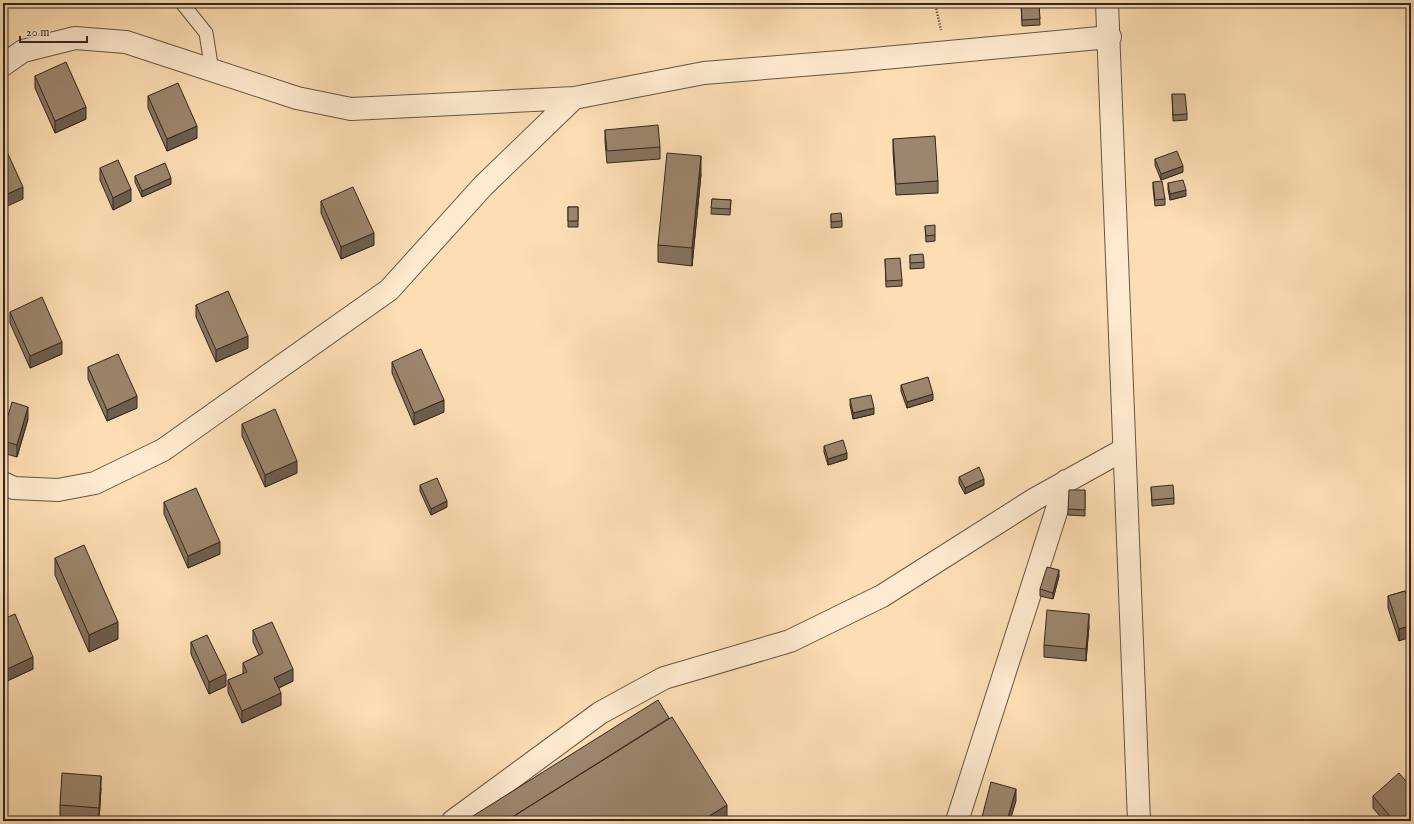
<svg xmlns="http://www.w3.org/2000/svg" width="1414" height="824" font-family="'IM FELL English',serif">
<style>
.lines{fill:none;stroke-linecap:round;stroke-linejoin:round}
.lane-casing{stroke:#665445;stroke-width:15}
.street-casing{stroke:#665445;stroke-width:24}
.path{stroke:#332620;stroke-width:2.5;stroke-dasharray:1 2;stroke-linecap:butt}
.lane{stroke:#feeace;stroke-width:13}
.street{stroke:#feeace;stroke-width:22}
.wall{fill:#86735e;stroke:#332620}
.shaded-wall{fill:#6d5e4c;stroke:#332620}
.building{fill:#9c866d;stroke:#332620}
</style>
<rect width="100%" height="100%" fill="#fddeb4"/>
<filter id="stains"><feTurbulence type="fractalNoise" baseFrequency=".005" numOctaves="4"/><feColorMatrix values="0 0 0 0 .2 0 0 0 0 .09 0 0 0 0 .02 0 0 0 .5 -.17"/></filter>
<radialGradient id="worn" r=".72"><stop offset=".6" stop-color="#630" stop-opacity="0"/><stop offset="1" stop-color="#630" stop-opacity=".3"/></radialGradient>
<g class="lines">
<defs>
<path id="lane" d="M182 3 206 33 212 71"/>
<path id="street" d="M1107 3 1139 821
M3 65 23 51 75 38 126 42 297 98 351 109 574 98 704 73 852 61 1110 37
M3 483 14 488 58 490 95 483 163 450 389 290 483 186 574 98
M453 821 600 713 664 678 790 641 882 596 1035 499 1123 450
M957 821 1066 481"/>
</defs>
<!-- lane casing -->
<use href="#lane" class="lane-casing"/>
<!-- street casing -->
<use href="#street" class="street-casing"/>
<!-- path -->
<path class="path" d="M935 3 941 30"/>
<!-- lane -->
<use href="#lane" class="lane"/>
<!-- street -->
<use href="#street" class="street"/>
</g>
<!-- wall -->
<path class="wall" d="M1021 3H1039L1040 25 1022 26Z
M1056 3H1081L1056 5Z
M35 76 86 119 55 133 35 88Z
M1172 94 1187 114V120L1173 121Z
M148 96 197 138 167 151 148 108Z
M605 130 660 147V159L607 163 605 142Z
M893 139 938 181V193L896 195 893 151Z
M1155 159 1183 172 1161 180 1155 165Z
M100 168 131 201 113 210 100 180Z
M701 174 692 266 658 262V245Z
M135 176 171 184 142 197 135 182Z
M1153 182 1165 199V205L1155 206 1153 188Z
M1168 183 1186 196 1170 200 1168 189Z
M712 199 731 200 730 215 711 214Z
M321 201 374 245 341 259 321 213Z
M568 207H578V227H568Z
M831 214 842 221V227L831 228Z
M925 226 935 235V241L926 242Z
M910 255 924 262V268L910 269Z
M885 259 902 280V286L886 287Z
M196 305 248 348 216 362 196 317Z
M10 312 62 354 30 368 10 323Z
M392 362 444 412 414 425 392 373Z
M88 367 137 408 107 421 88 379Z
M901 385 933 400 907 408 901 391Z
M850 399 874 414 853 419 850 405Z
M28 419 17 457 3 453V441Z
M242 424 297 473 265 487 242 436Z
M824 446 847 459 828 465 824 452Z
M959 477 984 485 965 494 959 483Z
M420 485 447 507 431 515 420 491Z
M1151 487 1174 498V504L1152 506Z
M1085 490V516L1068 515V509Z
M164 502 220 554 188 568 164 514Z
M55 558 118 639 89 652 55 575Z
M1059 576 1053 599 1040 596V589Z
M1405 591 1399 641 1388 608V596Z
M3 619 33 669 5 682 3 678Z
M1089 626 1086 661 1044 657V645Z
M253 630 293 681 279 688 281 705 242 723 228 692V680L243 674V663L259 655 253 642Z
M191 642 226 686 209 694 191 654Z
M101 788 99 820 60 817V805Z
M1373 796 1411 821H1384L1373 808Z"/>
<!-- shaded-wall -->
<path class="shaded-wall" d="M86 107V119L55 133V121Z
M197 126V138L167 151V139Z
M701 156V174L692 266V248Z
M1183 166V172L1161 180V174Z
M171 178V184L142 197V191Z
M23 187V199L3 208V196Z
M131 189V201L113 210V198Z
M1186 190V196L1170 200V194Z
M374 233V245L341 259V247Z
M248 336V348L216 362V350Z
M62 342V354L30 368V356Z
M933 394V400L907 408V402Z
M137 396V408L107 421V410Z
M444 400V412L414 425V413Z
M28 407V419L17 457V445Z
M874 408V414L853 419V413Z
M847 453V459L828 465V459Z
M297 461V473L265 487V475Z
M984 479V485L965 494V488Z
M447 501V507L431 515V509Z
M220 542V554L188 568V556Z
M1059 570V576L1053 599V593Z
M1089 614V626L1086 661V649Z
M118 622V639L89 652V635Z
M1411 625V637L1399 641V629Z
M33 657V669L5 682V670Z
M293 669V681L274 690V678Z
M226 674V686L209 694V682Z
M281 693V705L242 723V711Z
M101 776V788L99 820V808Z
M1016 789V801L1010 821H1007Z
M727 805V821H701Z"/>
<!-- building -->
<path class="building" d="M1021 3H1039L1040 19 1022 20Z
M66 62 86 107 55 121 35 76Z
M178 83 197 126 167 139 148 96Z
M1172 94H1185L1187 114 1173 115Z
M658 125 660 147 607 151 605 130Z
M935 136 938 181 896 184 893 139Z
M4 145 23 187 3 196V146Z
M1177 151 1183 166 1161 174 1155 159Z
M667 153 701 156 692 248 658 245Z
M118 160 131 189 113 198 100 168Z
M165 163 171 178 142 191 135 176Z
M1183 180 1186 190 1170 194 1168 183Z
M1162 181 1165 199 1155 200 1153 182Z
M353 187 374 233 341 247 321 201Z
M712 199 731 200 730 209 711 208Z
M568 207H578V221H568Z
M841 213 842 221 831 222V214Z
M935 225V235L926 236 925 226Z
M923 254 924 262 910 263V255Z
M900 258 902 280 886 281 885 259Z
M228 291 248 336 216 350 196 305Z
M42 297 62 342 30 356 10 312Z
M421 349 444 400 414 413 392 362Z
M118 354 137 396 107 410 88 367Z
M928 377 933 394 907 402 901 385Z
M871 395 874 408 853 413 850 399Z
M12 402 28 407 17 445 3 441V433Z
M275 409 297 461 265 475 242 424Z
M843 440 847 453 828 459 824 446Z
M979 467 984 479 965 488 959 477Z
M437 478 447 501 431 509 420 485Z
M1173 485 1174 498 1152 500 1151 487Z
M196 488 220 542 188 556 164 502Z
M1069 490H1085V510L1068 509Z
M84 545 118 622 89 635 55 558Z
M1047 567 1059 570 1053 593 1040 589Z
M1405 591 1411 608V625L1399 629 1388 596Z
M1047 610 1089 614 1086 649 1044 645Z
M15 614 33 657 5 670 3 666V619Z
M272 622 293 669 274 678 281 693 242 711 228 680 247 672 243 663 263 653 253 630Z
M207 635 226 674 209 682 191 642Z
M658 700 669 718 506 821H465Z
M672 717 727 805 701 821H506Z
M62 773 101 776 99 808 60 805Z
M1399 773 1411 787V821H1394L1373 796Z
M991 782 1016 789 1007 821H981Z"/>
<!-- margin -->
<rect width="1414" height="824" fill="none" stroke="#fddeb4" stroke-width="16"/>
<rect x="4" y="4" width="1406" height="816" fill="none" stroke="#332620" stroke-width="2"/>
<rect x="8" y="8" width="1398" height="808" fill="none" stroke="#332620"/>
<!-- scale -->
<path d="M20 36v6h67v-6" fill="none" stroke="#332620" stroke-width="2"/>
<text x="26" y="36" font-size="12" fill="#332620" stroke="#feeace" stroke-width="3" paint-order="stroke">20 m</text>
<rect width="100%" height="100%" filter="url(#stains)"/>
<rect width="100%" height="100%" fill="url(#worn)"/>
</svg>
